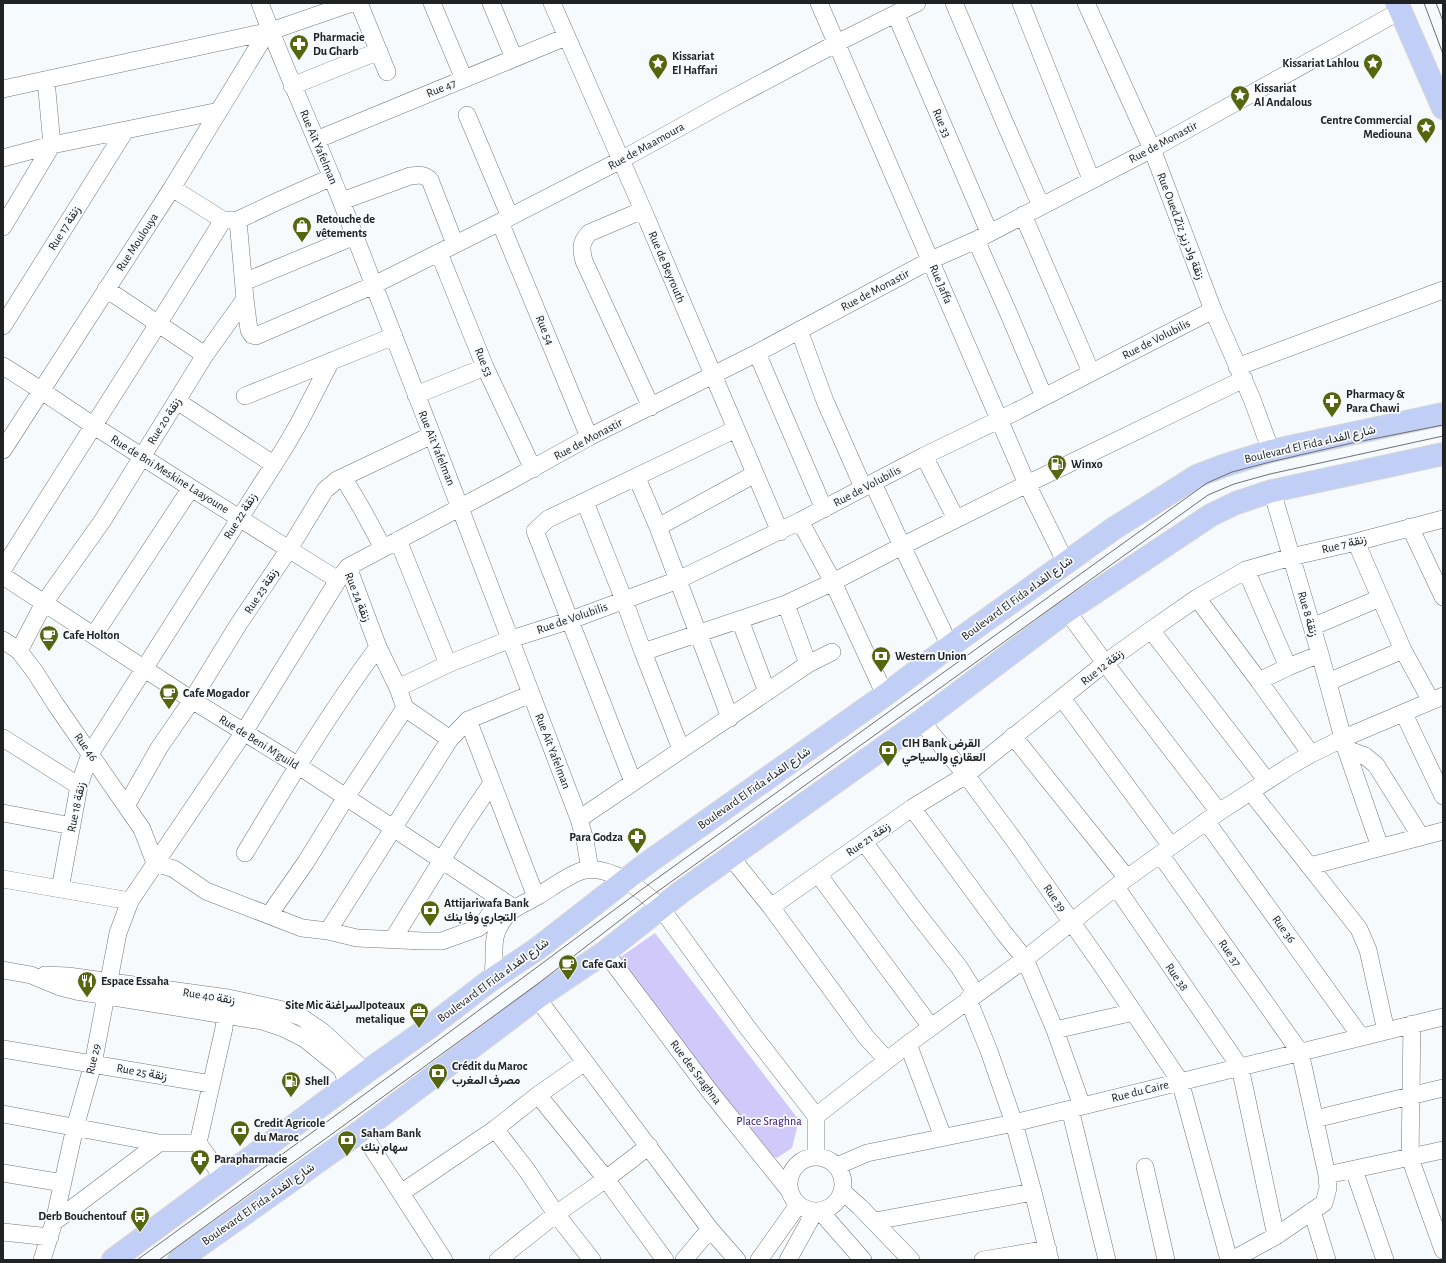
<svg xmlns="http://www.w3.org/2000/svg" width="1446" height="1263" font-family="'Alegreya Sans',Vazirmatn,sans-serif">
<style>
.green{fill:#d2c9fb}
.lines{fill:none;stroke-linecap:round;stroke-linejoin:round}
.minor-casing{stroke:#75787a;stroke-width:18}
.major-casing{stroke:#d7d7d7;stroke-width:24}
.minor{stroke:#fff;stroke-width:17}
.major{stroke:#c1cff6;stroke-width:22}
.tram{stroke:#6e6f71;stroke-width:1}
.labels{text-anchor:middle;stroke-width:3.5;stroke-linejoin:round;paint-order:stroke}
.poi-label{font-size:12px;font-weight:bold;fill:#212223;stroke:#f7fafd;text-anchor:start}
.street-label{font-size:12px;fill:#212223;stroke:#f7fafd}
.park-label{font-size:12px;fill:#35126d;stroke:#f7fafd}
</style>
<rect width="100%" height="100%" fill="#f7fafd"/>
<!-- green -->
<path class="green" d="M655 933 799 1120 792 1148 777 1158 764 1153 616 960Z"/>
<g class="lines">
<defs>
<path id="minor" d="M260 3C285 71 316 136 342 203 422 408 501 613 579 819L585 840 590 870
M359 3 387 72
M432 3 464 79
M491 3 514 58
M552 3 643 210 780 532
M819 3 1027 484 1066 563
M954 3 1004 121 1041 206
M1021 3 1091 179
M1086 3 1152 149 1213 310 1252 399 1271 451
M896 15 989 232
M46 80 52 145
M292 86 379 51
M3 89 271 31 352 3
M467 115 510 217
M316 140 566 37
M3 158 52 145 219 111
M172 188 223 220
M342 201 410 176C418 175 424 174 430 180L455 244
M643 210 589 233C580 243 581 249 584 261L651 407
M1023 215 1091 372
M238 220 245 299 249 330 252 335 256 336 374 285 500 222 621 160 722 104 837 43 917 3
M500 222 589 437
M3 227 52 145
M976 240 1008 312 1044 397
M439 253 485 367 533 469
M244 282 355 236
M106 289 205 355
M3 326 125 131
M799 330 825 401 863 487
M757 353 824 509
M3 366C34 385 64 406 94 426 175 478 256 529 338 580
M1237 367 1443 290
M416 395 485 367
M245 396 394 336
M177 401 273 464
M3 450 172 188 267 32
M924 456 956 519
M343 477 362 509 383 548
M637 478 658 527 730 718
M873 483 902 546 950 646
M1272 491 1320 654 1346 749 1380 847
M585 502 624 600 643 652 681 749
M800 521 833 582 885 695
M658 527 755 474
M1410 527 1443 597
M398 540 448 664
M1356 542 1403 650 1431 701
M348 567 378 647 398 688 405 708 450 739
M3 569C76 452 151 337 223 220H238L276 202 332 177
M1246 570 1288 667
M3 576 192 700 297 765 393 828 514 908
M1197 598 1259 681 1311 754
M786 604 808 664
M1067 611 1105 663 1219 812
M740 620 767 692
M1312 627 1380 598
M1151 630 1267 781
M94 635 191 488
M3 640 19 651 35 672 56 705 142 829 155 863
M19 651 44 603 103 520 205 355 245 299
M643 652 786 604 833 582 902 546 1027 484 1244 379
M1259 681 1288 667 1320 654
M1328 682 1403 650
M398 688 448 664 511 639 571 620 678 580 800 521 924 456 1017 411 1213 310
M1062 698 1171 846
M1404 714 1443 796
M468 720 536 897
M921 721 966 775 1014 840 1101 964 1180 1081 1229 1260
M1013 736 1127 878
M3 738 79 786
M1346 749 1365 756 1376 765 1421 837
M633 782 535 531 548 519 736 429
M1251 792 1359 929 1368 950 1386 1031
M126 806 159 748 192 700 238 625 289 549 325 490 337 480 432 435
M912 808 1004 933 1025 959 1055 1030 1082 1106
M3 813 72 826
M579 819 808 664 832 652
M1206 821 1361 1037
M864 842 916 912 959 967 976 994
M245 853C287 783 329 713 378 647
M1160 854 1300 1052 1327 1175 1328 1188 1324 1203 1276 1236 1232 1260
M730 856 771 907 866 1037 887 1060
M155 863 174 869 206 891 302 928 328 931 357 938 423 941H442L478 928 482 925 501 899
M1310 866 1443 831
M818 874 931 1027
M3 879 130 901
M1116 887 1240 1067 1276 1236
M60 889 79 786 90 754 285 447 299 423 331 361
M771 907 912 808 966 775 1105 663 1151 630 1197 598 1246 570 1291 557 1356 542 1443 519
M269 915 306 862 346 797 405 708
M328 931 450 739 468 720 531 694
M393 939 463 826 492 783
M605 952 711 1093 789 1190
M3 970 31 975 60 987 76 991 225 1015 262 1021 283 1028 305 1039 342 1069 348 1086
M45 975 68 976 228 998 279 1009 301 1017 323 1032 366 1072
M492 979C493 973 494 967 494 961 494 951 493 940 497 931 507 908 519 907 538 896 551 888 567 876 581 871 608 863 643 890 661 908L747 1027 816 1116V1156
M537 998 710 1229 737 1260
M968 999 989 1051 1014 1123 1033 1192 1050 1260
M1412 1024 1410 1158 1443 1250
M1055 1030 1134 1012
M908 1044 943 1137
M3 1049 211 1084
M538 1095 606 1179 665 1260
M1070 1109 1107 1260
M3 1114 159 1143H198
M816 1116 908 1044 1025 959 1127 878 1219 812 1290 766 1311 754 1344 738 1443 696
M1315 1119 1443 1088
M495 1129 526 1169 556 1214 592 1260
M361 1131 444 1260
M789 1184a27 27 0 1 1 54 0a27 27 0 1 1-54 0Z
M837 1166 867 1153 1014 1123 1443 1017
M1145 1167 1166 1260
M1354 1170 1385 1260
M3 1173 63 1183
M1327 1175 1443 1150
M224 1179 198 1143 224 1028 225 1015
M842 1191 860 1207 911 1260
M401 1193 495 1129 538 1095 585 1062
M820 1211 863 1260
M1312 1211 1327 1260
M875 1221 1033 1192
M54 1222 159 1143
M3 1232 50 1237
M42 1260 54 1222 75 1127 93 1064 118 933 130 901 244 732 338 580 348 567 508 482 589 437 757 353 931 260 976 240 1152 149 1400 11
M498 1260 556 1214 606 1179 649 1146
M684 1260 710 1229
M759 1260 798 1205
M788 1260 815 1211
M983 1260 1048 1249"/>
<path id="major" d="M1397 3 1443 108
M113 1260 366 1072 427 1029 492 979 537 949 646 864 885 695 950 646 1113 529 1197 476 1223 466 1271 451 1443 414
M179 1260 361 1131 537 998 605 952 681 892 921 721 1067 611 1211 515 1236 503 1272 491 1443 454"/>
</defs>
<!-- minor casing -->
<use href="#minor" class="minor-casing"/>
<!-- major casing -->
<use href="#major" class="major-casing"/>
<!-- minor -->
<use href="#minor" class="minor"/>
<!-- major -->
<use href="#major" class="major"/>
<!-- tram -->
<path class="tram" d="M1424 3 1443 54
M1436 3 1443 21
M137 1260 428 1048 641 890 1207 483 1232 472 1270 462 1352 443 1443 425
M159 1260 535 986 650 897 1208 495 1234 484 1270 474 1443 436"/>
</g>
<!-- icons -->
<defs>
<symbol id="pharmacy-pin" viewBox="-11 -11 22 30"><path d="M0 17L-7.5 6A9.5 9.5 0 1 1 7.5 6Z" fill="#55660f" stroke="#f7fafd"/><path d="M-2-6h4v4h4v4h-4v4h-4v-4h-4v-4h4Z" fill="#fff"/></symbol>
<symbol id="sight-pin" viewBox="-11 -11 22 30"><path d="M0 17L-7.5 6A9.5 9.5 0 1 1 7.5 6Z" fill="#55660f" stroke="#f7fafd"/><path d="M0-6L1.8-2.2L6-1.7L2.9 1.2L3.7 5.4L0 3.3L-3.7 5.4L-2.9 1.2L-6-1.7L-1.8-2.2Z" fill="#fff"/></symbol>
<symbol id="shop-pin" viewBox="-11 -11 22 30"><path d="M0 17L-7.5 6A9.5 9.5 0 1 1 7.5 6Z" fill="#55660f" stroke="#f7fafd"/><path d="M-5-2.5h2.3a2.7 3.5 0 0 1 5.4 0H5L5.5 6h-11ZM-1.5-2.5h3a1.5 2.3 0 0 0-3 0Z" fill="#fff"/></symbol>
<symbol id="fuel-pin" viewBox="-11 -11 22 30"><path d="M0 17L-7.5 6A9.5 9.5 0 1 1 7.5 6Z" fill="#55660f" stroke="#f7fafd"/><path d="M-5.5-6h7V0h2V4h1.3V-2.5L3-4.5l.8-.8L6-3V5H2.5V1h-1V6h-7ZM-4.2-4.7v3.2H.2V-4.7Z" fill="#fff"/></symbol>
<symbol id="cafe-pin" viewBox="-11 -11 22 30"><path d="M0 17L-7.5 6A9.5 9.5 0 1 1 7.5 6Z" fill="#55660f" stroke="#f7fafd"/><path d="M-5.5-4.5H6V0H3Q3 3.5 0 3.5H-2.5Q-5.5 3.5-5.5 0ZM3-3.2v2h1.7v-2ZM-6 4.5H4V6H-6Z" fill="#fff"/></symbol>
<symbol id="bank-pin" viewBox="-11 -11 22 30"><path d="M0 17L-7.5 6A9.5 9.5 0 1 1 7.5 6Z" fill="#55660f" stroke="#f7fafd"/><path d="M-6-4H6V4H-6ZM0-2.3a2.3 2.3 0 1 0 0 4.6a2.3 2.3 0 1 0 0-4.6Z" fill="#fff"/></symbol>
<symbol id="restaurant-pin" viewBox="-11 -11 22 30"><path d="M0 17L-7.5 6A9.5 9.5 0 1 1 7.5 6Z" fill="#55660f" stroke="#f7fafd"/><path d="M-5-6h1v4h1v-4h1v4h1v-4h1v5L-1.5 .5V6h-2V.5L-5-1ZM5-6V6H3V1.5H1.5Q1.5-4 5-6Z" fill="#fff"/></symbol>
<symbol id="office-pin" viewBox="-11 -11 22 30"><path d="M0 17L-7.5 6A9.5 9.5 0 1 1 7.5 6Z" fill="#55660f" stroke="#f7fafd"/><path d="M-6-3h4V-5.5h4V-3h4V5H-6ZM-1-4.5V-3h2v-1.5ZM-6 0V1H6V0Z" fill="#fff"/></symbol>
<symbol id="bus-pin" viewBox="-11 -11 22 30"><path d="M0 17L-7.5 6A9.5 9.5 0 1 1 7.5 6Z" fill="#55660f" stroke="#f7fafd"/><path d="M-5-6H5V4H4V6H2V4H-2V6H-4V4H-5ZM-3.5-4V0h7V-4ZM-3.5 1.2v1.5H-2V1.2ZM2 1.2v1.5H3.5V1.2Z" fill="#fff"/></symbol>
</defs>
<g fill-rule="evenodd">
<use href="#pharmacy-pin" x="288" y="33" width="22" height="30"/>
<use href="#sight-pin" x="647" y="52" width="22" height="30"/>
<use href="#sight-pin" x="1362" y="52" width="22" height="30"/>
<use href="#sight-pin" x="1229" y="84" width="22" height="30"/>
<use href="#sight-pin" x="1415" y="116" width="22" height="30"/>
<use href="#shop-pin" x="291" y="215" width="22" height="30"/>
<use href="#pharmacy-pin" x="1321" y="390" width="22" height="30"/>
<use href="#fuel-pin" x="1046" y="453" width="22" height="30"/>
<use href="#cafe-pin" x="38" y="624" width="22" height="30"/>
<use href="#bank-pin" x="870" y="645" width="22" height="30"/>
<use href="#cafe-pin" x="158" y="682" width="22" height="30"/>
<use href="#bank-pin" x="877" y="739" width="22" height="30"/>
<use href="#pharmacy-pin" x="626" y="826" width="22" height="30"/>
<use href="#bank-pin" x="419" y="899" width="22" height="30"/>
<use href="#cafe-pin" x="557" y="953" width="22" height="30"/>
<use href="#restaurant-pin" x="76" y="970" width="22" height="30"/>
<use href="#office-pin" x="408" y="1001" width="22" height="30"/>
<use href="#bank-pin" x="427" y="1062" width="22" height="30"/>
<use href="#fuel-pin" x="280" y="1070" width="22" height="30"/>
<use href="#bank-pin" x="229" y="1119" width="22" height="30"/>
<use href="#bank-pin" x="336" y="1129" width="22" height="30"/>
<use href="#pharmacy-pin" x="189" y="1148" width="22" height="30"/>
<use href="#bus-pin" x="129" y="1205" width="22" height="30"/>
</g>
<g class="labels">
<!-- poi labels -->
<g class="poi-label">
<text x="313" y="41">Pharmacie<tspan x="313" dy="14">Du Gharb</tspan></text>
<text x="672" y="60">Kissariat<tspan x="672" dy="14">El Haffari</tspan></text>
<text x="1359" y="67" text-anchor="end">Kissariat Lahlou</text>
<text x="1254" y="92">Kissariat<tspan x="1254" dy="14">Al Andalous</tspan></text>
<text x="1412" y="124" text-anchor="end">Centre Commercial<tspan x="1412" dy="14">Mediouna</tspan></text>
<text x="316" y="223">Retouche de<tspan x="316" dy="14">vêtements</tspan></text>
<text x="1346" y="398">Pharmacy &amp;<tspan x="1346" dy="14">Para Chawi</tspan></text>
<text x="1071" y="468">Winxo</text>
<text x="63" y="639">Cafe Holton</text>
<text x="895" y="660">Western Union</text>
<text x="183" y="697">Cafe Mogador</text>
<text x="902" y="747">CIH Bank القرض<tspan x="902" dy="14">العقاري والسياحي</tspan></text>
<text x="623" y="841" text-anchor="end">Para Godza</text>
<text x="444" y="907">Attijariwafa Bank<tspan x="444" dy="14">التجاري وفا بنك</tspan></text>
<text x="582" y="968">Cafe Gaxi</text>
<text x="101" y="985">Espace Essaha</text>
<text x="405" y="1009" text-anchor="end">Site Mic السراغنةpoteaux<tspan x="405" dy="14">metalique</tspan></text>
<text x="452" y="1070">Crédit du Maroc<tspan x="452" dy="14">مصرف المغرب</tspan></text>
<text x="305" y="1085">Shell</text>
<text x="254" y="1127">Credit Agricole<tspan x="254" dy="14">du Maroc</tspan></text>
<text x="361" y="1137">Saham Bank<tspan x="361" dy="14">سهام بنك</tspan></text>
<text x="214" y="1163">Parapharmacie</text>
<text x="126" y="1220" text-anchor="end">Derb Bouchentouf</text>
</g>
<!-- street labels -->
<g class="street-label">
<text transform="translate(441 88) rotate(-22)" y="4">Rue 47</text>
<text transform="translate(942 123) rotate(67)" y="4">Rue 33</text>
<text transform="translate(1163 142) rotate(-28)" y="4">Rue de Monastir</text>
<text transform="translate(646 146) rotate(-29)" y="4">Rue de Maamoura</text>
<text transform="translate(319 147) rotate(67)" y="4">Rue Aït Yafelman</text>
<text transform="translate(1181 226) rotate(69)" y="4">Rue Oued Ziz زنقة واد زيز</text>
<text transform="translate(64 228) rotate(-58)" y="4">Rue 17 زنقة</text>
<text transform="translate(137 242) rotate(-57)" y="4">Rue Moulouya</text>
<text transform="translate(667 267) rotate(67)" y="4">Rue de Beyrouth</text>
<text transform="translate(941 284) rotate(67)" y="4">Rue Jaffa</text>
<text transform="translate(875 290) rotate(-28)" y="4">Rue de Monastir</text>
<text transform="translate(545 330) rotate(68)" y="4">Rue 54</text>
<text transform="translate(1156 339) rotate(-27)" y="4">Rue de Volubilis</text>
<text transform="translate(484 362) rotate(67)" y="4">Rue 53</text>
<text transform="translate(164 421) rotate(-58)" y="4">Rue 20 زنقة</text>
<text transform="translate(588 439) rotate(-28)" y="4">Rue de Monastir</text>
<text transform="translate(1310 444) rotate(-13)" y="4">Boulevard El Fida شارع الفداء</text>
<text transform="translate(437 448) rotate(68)" y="4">Rue Aït Yafelman</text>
<text transform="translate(170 474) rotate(32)" y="4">Rue de Bni Meskine Laayoune</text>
<text transform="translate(867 486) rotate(-28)" y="4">Rue de Volubilis</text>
<text transform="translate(240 516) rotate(-58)" y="4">Rue 22 زنقة</text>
<text transform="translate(1344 544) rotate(-14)" y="4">Rue 7 زنقة</text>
<text transform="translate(261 591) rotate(-57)" y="4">Rue 23 زنقة</text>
<text transform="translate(358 597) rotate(68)" y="4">Rue 24 زنقة</text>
<text transform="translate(1017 598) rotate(-36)" y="4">Boulevard El Fida شارع الفداء</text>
<text transform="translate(1308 614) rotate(74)" y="4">Rue 8 زنقة</text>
<text transform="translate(572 618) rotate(-19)" y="4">Rue de Volubilis</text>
<text transform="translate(1102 667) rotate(-38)" y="4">Rue 12 زنقة</text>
<text transform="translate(259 742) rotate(32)" y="4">Rue de Beni M'guild</text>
<text transform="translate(86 747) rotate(55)" y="4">Rue 46</text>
<text transform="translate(553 751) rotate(69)" y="4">Rue Aït Yafelman</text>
<text transform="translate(754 788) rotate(-35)" y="4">Boulevard El Fida شارع الفداء</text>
<text transform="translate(76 807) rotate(-78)" y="4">Rue 18 زنقة</text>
<text transform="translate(868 839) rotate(-35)" y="4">Rue 21 زنقة</text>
<text transform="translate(1055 898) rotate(55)" y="4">Rue 39</text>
<text transform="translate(1284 929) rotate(54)" y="4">Rue 36</text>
<text transform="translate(1230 953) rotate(55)" y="4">Rue 37</text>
<text transform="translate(1177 977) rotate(55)" y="4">Rue 38</text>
<text transform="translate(493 980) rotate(-36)" y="4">Boulevard El Fida شارع الفداء</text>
<text transform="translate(209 996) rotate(9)" y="4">Rue 40 زنقة</text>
<text transform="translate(93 1059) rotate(-77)" y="4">Rue 29</text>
<text transform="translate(142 1072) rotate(10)" y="4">Rue 25 زنقة</text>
<text transform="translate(696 1072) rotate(53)" y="4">Rue des Sraghna</text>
<text transform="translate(1140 1091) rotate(-14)" y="4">Rue du Caire</text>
<text transform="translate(258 1204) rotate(-35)" y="4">Boulevard El Fida شارع الفداء</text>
</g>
<!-- park labels -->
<g class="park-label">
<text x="769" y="1125">Place Sraghna</text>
</g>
</g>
<!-- border -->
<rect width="1446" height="1263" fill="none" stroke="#212223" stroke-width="8"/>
</svg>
